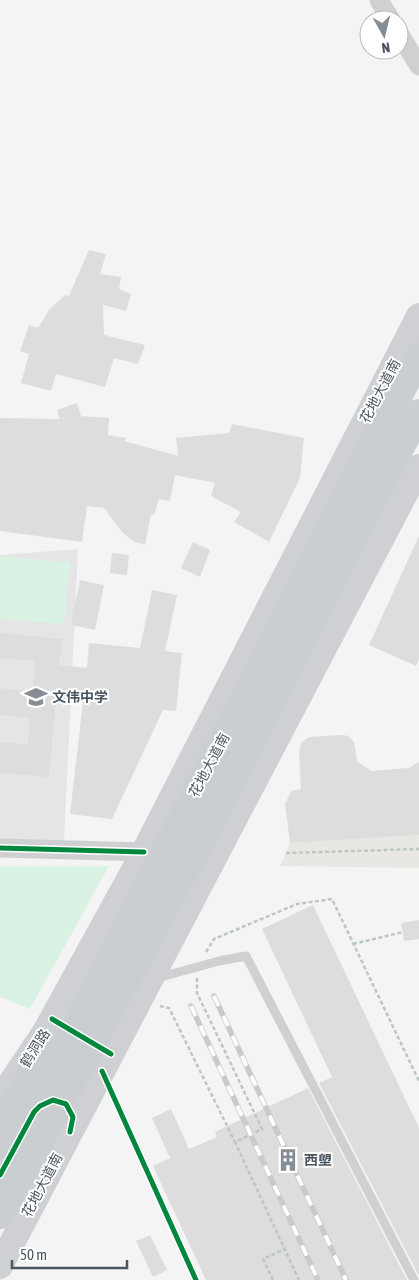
<svg xmlns="http://www.w3.org/2000/svg" width="419" height="1280" font-family="'Asap Condensed','Noto Sans SC',sans-serif">
<style>
.commercial{fill:#e8e7e3}
.education{fill:#e6e5e6}
.green{fill:#d9f2e3}
.building{fill:#ddddde}
.lines{fill:none;stroke-linecap:round;stroke-linejoin:round}
.path{stroke:#bcc7c4;stroke-width:2.5;stroke-dasharray:4 2.5;stroke-linecap:butt}
.service{stroke:#ced0d2;stroke-width:9}
.minor{stroke:#ced0d2;stroke-width:19}
.secondary{stroke:#ced0d4;stroke-width:26}
.primary{stroke:#caced1;stroke-width:28}
.rail-casing{stroke:#c9cacc;stroke-width:5.5}
.rail{stroke:#fff;stroke-width:4;stroke-dasharray:11;stroke-linecap:butt}
.cycleway-casing{stroke:#fff;stroke-width:8}
.cycleway{stroke:#00873e;stroke-width:5}
.labels{text-anchor:middle;stroke-width:4;stroke-linejoin:round;paint-order:stroke}
.street-label{font-size:14px;fill:#4a5661;stroke:#fff}
.poi-label{font-size:14px;font-weight:bold;fill:#4a5661;stroke:#fff;text-anchor:start}
</style>
<rect width="100%" height="100%" fill="#f4f4f4"/>
<!-- commercial -->
<path class="commercial" d="M419 835V868L280 866 290 843Z"/>
<!-- education -->
<path class="education" d="M78 549 64 841 0 840V555Z"/>
<!-- green -->
<path class="green" d="M0 556 70 562 64 624 0 619Z
M0 866H109L30 1009 0 997Z"/>
<!-- building -->
<path class="building" d="M89 250 106 254 100 274 121 277 119 289 131 294 126 311 103 305 104 335 145 345 138 364 114 358 105 387 56 374 51 391 21 383 29 354 20 351 29 325 38 328 49 310 65 295 69 296Z
M77 403 81 416 109 418 108 435 126 438 124 441 178 456 176 438 229 433 232 424 304 438 300 478 269 542 234 522 241 512 211 496 215 483 175 475 170 501 159 499 154 515 151 514 145 545 135 542 123 533 104 508 87 506 82 542 0 531V418L60 419 57 410Z
M419 536V659L416 666 369 645Z
M193 542 210 550 200 577 181 568Z
M112 553 129 555 127 575 110 573Z
M80 580 104 585 95 630 71 625Z
M152 590 177 595 165 651 182 653 176 711 163 710 112 819 70 814 83 702 56 699 49 777 0 773V742L28 745 30 718 0 715V689L33 691 35 661 0 658V633L62 639 59 665 87 668 89 643 140 648Z
M341 735 349 736 354 742 357 761 371 771 409 768 419 762V835L290 843 285 804 291 791 301 789 299 752 301 743 309 737Z
M313 905 419 1128V1276L319 1083 332 1077 262 929Z
M419 920V939L404 941 401 923Z
M308 1088 407 1280H206L153 1166 170 1158 152 1118 171 1109 189 1149 217 1137 215 1132Z
M150 1235 167 1270 153 1277 136 1241Z"/>
<g class="lines">
<!-- path -->
<path class="path" d="M286 853 419 849
M353 944 403 932
M206 952 214 939 297 904 332 899 419 1081
M197 978V993L262 1129 235 1142 299 1280
M160 1006 169 1008 235 1142
M273 1280 263 1259 285 1249"/>
<!-- service -->
<path class="service" d="M157 978 219 961 246 956 414 1280"/>
<!-- minor -->
<path class="minor" d="M379 0 391 20
M399 33 419 66
M0 848 144 852"/>
<!-- secondary -->
<path class="secondary" d="M0 1099 45 1032 144 852 419 316
M0 1266 419 467"/>
<!-- primary -->
<path class="primary" d="M0 1130 45 1052
M0 1174 264 660 352 484 419 357
M0 1215 213 818 375 495 419 413"/>
<defs>
<path id="rail" d="M214 996 346 1280
M191 1006 318 1280"/>
</defs>
<!-- rail casing -->
<use href="#rail" class="rail-casing"/>
<!-- rail -->
<use href="#rail" class="rail"/>
<defs>
<path id="cycleway" d="M0 848 144 852
M52 1019 111 1054
M102 1071 196 1280
M0 1175 34 1112 40 1106 53 1100 66 1104 73 1117 70 1132"/>
</defs>
<!-- cycleway casing -->
<use href="#cycleway" class="cycleway-casing"/>
<!-- cycleway -->
<use href="#cycleway" class="cycleway"/>
</g>
<!-- icons -->
<defs>
<symbol id="school-bare" viewBox="-9 -9 18 18"><path d="M0-5L7-2L0 1L-7-2ZM-4 1L0 2.5L4 1V4Q0 6-4 4Z" fill="#868d94" stroke="#fff" stroke-width="2.5" paint-order="stroke"/></symbol>
<symbol id="building-bare" viewBox="-9 -9 18 18"><path d="M-4-6H4V6H1V3H-1V6H-4ZM-2.5-4.3h1.7v1.8h-1.7ZM.8-4.3h1.7v1.8H.8ZM-2.5-1h1.7V.8h-1.7ZM.8-1h1.7V.8H.8Z" fill="#868d94" stroke="#fff" stroke-width="2.5" paint-order="stroke"/></symbol>
</defs>
<g fill-rule="evenodd">
<use href="#school-bare" x="20" y="681" width="32" height="32"/>
<use href="#building-bare" x="272" y="1144" width="32" height="32"/>
</g>
<g class="labels">
<!-- street labels -->
<g class="street-label">
<text transform="translate(380 391) rotate(-62)" y="5">花地大道南</text>
<text transform="translate(209 765) rotate(-62)" y="5">花地大道南</text>
<text transform="translate(35 1048) rotate(-58)" y="5">鹤洞路</text>
<text transform="translate(42 1185) rotate(-62)" y="5">花地大道南</text>
</g>
<!-- poi labels -->
<g class="poi-label">
<text x="52" y="702">文伟中学</text>
<text x="304" y="1165">西塱</text>
</g>
</g>
<!-- north arrow -->
<g transform="translate(384 35) rotate(172)"><circle r="24" fill="#ffffff" stroke="#b7bbc0"/>
<path d="M0-4L9 19L0 12L-9 19Z" fill="#868d94"/>
<text y="-8" font-size="14" font-weight="bold" text-anchor="middle" fill="#4a5661">N</text>
</g>
<!-- scale -->
<path d="M12 1260v8h115v-8" fill="none" stroke="#4a5661" stroke-width="2.5"/>
<text x="20" y="1260" font-size="15" fill="#4a5661" stroke="#ffffff" stroke-width="4" paint-order="stroke">50 m</text>
</svg>
